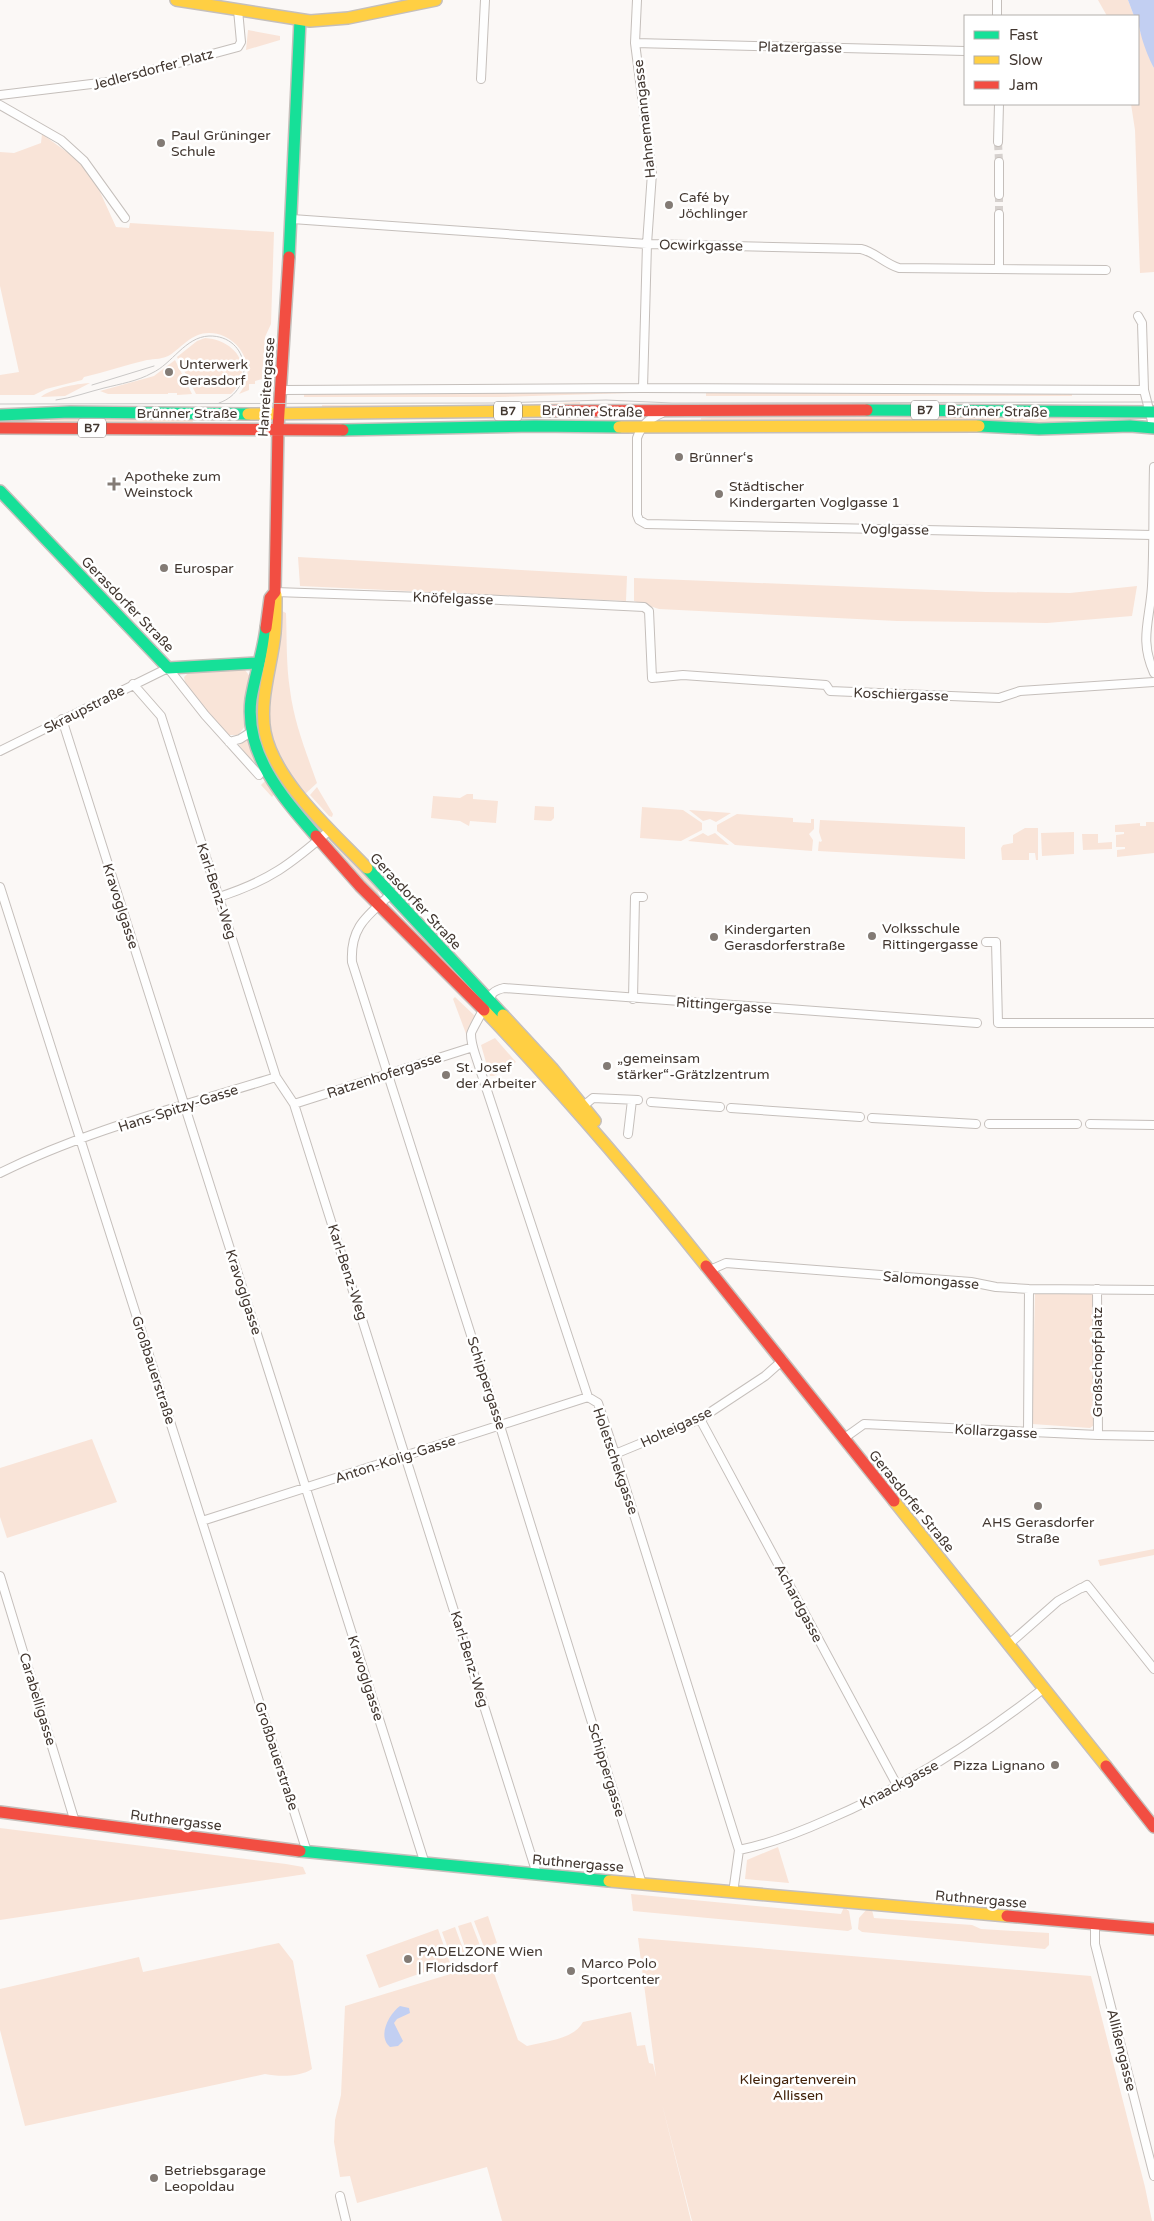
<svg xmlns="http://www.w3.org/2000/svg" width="1154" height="2221" font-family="'Varela Round',sans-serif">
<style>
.green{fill:#f9e4d8}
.water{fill:#c2cff2}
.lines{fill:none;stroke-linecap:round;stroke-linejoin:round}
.street-tunnel{stroke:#d6d1ce;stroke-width:8;stroke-dasharray:8 4;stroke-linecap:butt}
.street-casing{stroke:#c5bfbb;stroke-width:10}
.fast-casing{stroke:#c5bfbb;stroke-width:14}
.slow-casing{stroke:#c5bfbb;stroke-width:14}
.jam-casing{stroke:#c5bfbb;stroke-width:14}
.street{stroke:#fefefe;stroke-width:8}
.fast{stroke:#16e098;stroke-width:11}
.slow{stroke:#ffcf43;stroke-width:11}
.jam{stroke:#f24e42;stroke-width:11}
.tram{stroke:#cac8c7;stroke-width:1}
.poi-dot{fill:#837b75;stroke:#fff;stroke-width:2}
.labels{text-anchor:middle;stroke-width:5;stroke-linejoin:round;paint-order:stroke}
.shield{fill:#fff;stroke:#7b736e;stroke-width:1}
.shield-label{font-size:12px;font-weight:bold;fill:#423730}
.street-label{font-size:14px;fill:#423730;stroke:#fff}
.poi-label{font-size:14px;fill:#423730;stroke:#fff;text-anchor:start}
.park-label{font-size:14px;fill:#412008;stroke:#fff}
</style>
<rect width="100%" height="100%" fill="#fbf8f6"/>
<!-- green -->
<path class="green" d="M1098 0H1128L1134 16H1107Z
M1138 26C1144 40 1147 54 1154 68V272L1140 273 1135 130 1131 104H1138Z
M248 30 280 36V40L246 50Z
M42 134 82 163 96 183 116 227 129 228 130 223 274 232 271 324 265 337 262 379 255 381V384H249V390L239 394C260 369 239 333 209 333 192 333 182 347 170 355 164 359 154 359 147 360 126 365 105 372 84 377L82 380 46 389 34 395H0V375L19 372 0 286V152L14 153 41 143Z
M205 338C237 340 256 370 231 394H196L177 357 197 341Z
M175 360 192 394 177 395V393H168V394H108L100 391 154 376Z
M90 383 65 396 41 397C52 388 75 384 90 383Z
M1072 392V396H706V393Z
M304 393H630L499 397H304Z
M580 402V406L322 409V405H516Z
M718 416H1120V420H1073L1052 424 701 421V418Z
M58 418 192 419 193 422H50V419Z
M298 557 627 576 626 601 300 586Z
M634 578 986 592 1070 593 1137 586 1132 616 1047 623 897 621 659 609 634 601Z
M280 610 286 613C287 639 286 664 290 690 294 722 306 752 317 783L304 795 285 774 268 730Z
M240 668 245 670 252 679 247 724 238 735H226L186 687 184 677 190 671Z
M260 681 262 683 258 707 266 748 318 823 312 828 298 812 265 762 253 720Z
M247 737 249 738 276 792 272 797 261 785 265 781 264 776 239 745Z
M317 787 333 814 332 817 329 816 310 795Z
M467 794H473V799L498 801 496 823 470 821 469 826 460 821 431 818 433 796 460 798Z
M535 806 554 807V818L551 821 534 820Z
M642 807 683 810 702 823V830L681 841 640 838Z
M689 810 731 813 716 822 710 819 703 821Z
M737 814 793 818V822L811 823V819H814V829L809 834 813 840 812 851 735 845 717 831V825Z
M820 820 965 827V859L818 851 819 841 820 842 822 841 819 832Z
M1146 822H1154V853L1117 857V850L1125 849V847H1116V835L1124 834V832H1115V825L1140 823V826H1146Z
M1025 828H1038V860H1036L1035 853H1029V860H1002L1001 848 1003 845 1013 843V835Z
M1074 832V854L1042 856 1041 833Z
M703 833 708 836 715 833 729 845 688 841Z
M1082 834H1098V843L1112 842V849L1083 850Z
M330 840 338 844 376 885 379 895H377L345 863 329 844Z
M455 997 475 1016 469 1026 468 1039 453 999Z
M495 1038 516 1062 494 1076H490L481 1045Z
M1035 1292 1094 1294 1096 1419 1094 1425 1090 1428 1032 1424 1030 1415 1033 1381Z
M92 1439 117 1502 7 1538 0 1517V1468Z
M1154 1549V1555L1100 1566 1098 1560Z
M0 1828 286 1864 303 1867 306 1874 0 1920Z
M778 1847 789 1883 745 1879 747 1860Z
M631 1894 841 1914 844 1907 849 1911 852 1929 848 1931 633 1911Z
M867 1909 872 1910 874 1918 972 1925 981 1929 1049 1933V1945L1045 1949 862 1932 858 1929 859 1918Z
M488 1916 497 1943 484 1947 474 1921Z
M471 1922 481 1948 467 1953 458 1926Z
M455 1927 465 1954 452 1959 442 1932Z
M438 1929 450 1963 379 1988 366 1955Z
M638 1938 1091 1976 1145 2187 1152 2221H692L662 2104 691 2221H502L487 2167 357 2203 350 2176 340 2177 334 2142 335 2120 341 2095 345 2006 490 1962 518 2040 527 2046C545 2041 573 2040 583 2022L631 2012 637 2046 645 2045 649 2063 653 2064 656 2077Z
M279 1943 293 1961 312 2069C300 2077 279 2077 265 2074L25 2126 0 2030V1989L139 1957 143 1972Z"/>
<!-- water -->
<path class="water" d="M1128 0H1154V68C1147 55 1138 31 1138 16H1134Z
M400 2006 409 2008 410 2013 397 2019 394 2023 403 2041 398 2046 390 2047C377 2036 389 2014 400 2006Z"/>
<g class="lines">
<!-- street-tunnel -->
<path class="street-tunnel" d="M998 142 999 162
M999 214V195"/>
<defs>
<path id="street" d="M637 0 635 43 652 173 647 244 643 388
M997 0V16
M635 43 965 51
M481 79 485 0
M0 95 108 82 238 47 241 42 238 10
M0 105 61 140 84 161 125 218
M998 142 999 104
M999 162V195
M999 214V267
M292 219 647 244 861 249C875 252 885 264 899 268L1106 270
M1138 316 1142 323 1144 390 1154 429
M282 390 643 388 1144 390
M662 413C649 419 642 424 637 438V515L639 520 646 524 1152 535
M1154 467C1153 506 1154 547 1152 586 1150 621 1139 639 1154 673
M275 592 482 599 644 607 649 611 652 678 683 675 826 685 830 691 999 698 1020 691 1154 682
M133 684 161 716 276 1077 294 1104 537 1874
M62 719 425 1864
M229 742 240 739 251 732
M0 751 168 668 205 715 259 775
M0 887 307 1852
M390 895C367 916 350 927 352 962L500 1426 642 1884
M219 897C269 881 291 864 330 830
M986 942H996L998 1023H1154
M633 999 635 897H643
M651 1102 720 1107
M294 1104 473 1047
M581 1108 593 1098 638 1100
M731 1108 860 1117
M872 1118 976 1124
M989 1124H1077
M1090 1124 1154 1125
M628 1134 632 1100
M0 1173C86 1130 184 1106 276 1077
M710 1270 726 1263 971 1282 996 1287 1029 1289 1154 1290
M1097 1289 1098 1435
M700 1419 898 1787
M1028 1432 1029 1289
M843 1439 864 1424 1098 1435 1154 1436
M615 1454 700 1419 765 1376 783 1360
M202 1521 588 1397
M0 1576 75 1822
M1082 1588 1087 1585 1154 1669
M1008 1645 1058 1601 1081 1588
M739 1850C770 1844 800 1832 829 1819 907 1786 976 1741 1043 1689
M733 1893 739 1850 615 1454 598 1403 588 1397 475 1054C473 1048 471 1040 471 1034 471 1031 491 996 493 993 496 990 500 989 504 988L977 1023
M1095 1924V1944L1154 2176
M340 2196 346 2221"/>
<path id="fast" d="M289 257 300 20
M867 410 1154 412
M0 415 70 412 248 414
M979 426 1039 429 1130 426 1154 428
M343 430 535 426 619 427
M0 491 168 668 258 663
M266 628C263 652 255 675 251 699 244 754 283 798 316 836
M367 868 503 1015
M300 1851 609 1881"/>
<path id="slow" d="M176 0 310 21 348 18 436 0
M248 414 546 411
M619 427 979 426
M276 595C276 608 276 621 275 633 272 665 259 700 265 732 275 782 332 831 367 868
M484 1010C562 1092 636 1178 706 1266
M503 1015 552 1068 595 1121
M894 1501 1106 1766
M609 1881 1007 1916"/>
<path id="jam" d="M546 411 867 410
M0 428 343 430
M266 628 270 598 275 592 278 428 289 257
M316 836 360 886 484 1010
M706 1266 894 1501
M1106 1766 1154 1827
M0 1812 300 1851
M1007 1916 1154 1929"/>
</defs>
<!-- street casing -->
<use href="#street" class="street-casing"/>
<!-- fast casing -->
<use href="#fast" class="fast-casing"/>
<!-- slow casing -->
<use href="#slow" class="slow-casing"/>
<!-- jam casing -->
<use href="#jam" class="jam-casing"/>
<!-- street -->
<use href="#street" class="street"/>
<!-- fast -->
<use href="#fast" class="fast"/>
<!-- slow -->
<use href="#slow" class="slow"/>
<!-- jam -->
<use href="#jam" class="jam"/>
<!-- tram -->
<path class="tram" d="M92 385 154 366
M56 400C72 398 88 392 104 388 120 384 138 381 152 373 172 364 185 337 209 336 250 335 257 390 219 403
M0 404 495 403 606 400 672 403 1154 402"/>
</g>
<!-- markers -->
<g class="poi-dot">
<circle cx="161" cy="143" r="5"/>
<circle cx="669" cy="205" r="5"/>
<circle cx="169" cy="372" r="5"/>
<circle cx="679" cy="457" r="5"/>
<path d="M111.5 476.5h5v5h5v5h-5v5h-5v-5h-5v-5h5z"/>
<circle cx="719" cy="494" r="5"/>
<circle cx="164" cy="568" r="5"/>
<circle cx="872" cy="936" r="5"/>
<circle cx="714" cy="937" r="5"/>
<circle cx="607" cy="1066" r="5"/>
<circle cx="446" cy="1075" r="5"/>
<circle cx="1038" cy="1506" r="5"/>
<circle cx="1055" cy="1765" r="5"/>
<circle cx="408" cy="1959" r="5"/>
<circle cx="571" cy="1971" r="5"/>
<circle cx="154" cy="2178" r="5"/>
</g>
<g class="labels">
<!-- shield labels -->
<g class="shield">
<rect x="911" y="400.5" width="28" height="19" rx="4"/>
<rect x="494" y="401.5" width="28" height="19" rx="4"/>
<rect x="78" y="418.5" width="28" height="19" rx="4"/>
</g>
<g class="shield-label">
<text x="925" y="414">B7</text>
<text x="508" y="415">B7</text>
<text x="92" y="432">B7</text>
</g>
<!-- street labels -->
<g class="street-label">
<text transform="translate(800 47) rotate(1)" y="5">Platzergasse</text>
<text transform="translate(153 69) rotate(-15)" y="5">Jedlersdorfer Platz</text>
<text transform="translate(644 119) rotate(-96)" y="5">Hahnemanngasse</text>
<text transform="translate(701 245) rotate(1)" y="5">Ocwirkgasse</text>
<text transform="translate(266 387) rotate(-86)" y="5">Hanreitergasse</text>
<text transform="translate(592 411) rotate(1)" y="5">Brünner Straße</text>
<text transform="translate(997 411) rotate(1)" y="5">Brünner Straße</text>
<text x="187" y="418">Brünner Straße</text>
<text transform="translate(895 529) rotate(1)" y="5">Voglgasse</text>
<text transform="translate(453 598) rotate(2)" y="5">Knöfelgasse</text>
<text transform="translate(128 604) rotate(46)" y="5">Gerasdorfer Straße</text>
<text transform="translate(901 694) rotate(2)" y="5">Koschiergasse</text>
<text transform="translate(84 709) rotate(-27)" y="5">Skraupstraße</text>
<text transform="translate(217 891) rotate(72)" y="5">Karl-Benz-Weg</text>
<text transform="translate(416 901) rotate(47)" y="5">Gerasdorfer Straße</text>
<text transform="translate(121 906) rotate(72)" y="5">Kravoglgasse</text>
<text transform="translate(724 1005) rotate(4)" y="5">Rittingergasse</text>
<text transform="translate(384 1075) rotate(-18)" y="5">Ratzenhofergasse</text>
<text transform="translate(178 1108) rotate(-18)" y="5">Hans-Spitzy-Gasse</text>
<text transform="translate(348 1272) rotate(72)" y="5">Karl-Benz-Weg</text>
<text transform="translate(931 1280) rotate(5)" y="5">Salomongasse</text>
<text transform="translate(244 1292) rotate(72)" y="5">Kravoglgasse</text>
<text transform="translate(1097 1362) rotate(-90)" y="5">Großschopfplatz</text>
<text transform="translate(154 1370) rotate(72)" y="5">Großbauerstraße</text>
<text transform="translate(487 1383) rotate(72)" y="5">Schippergasse</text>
<text transform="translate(676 1427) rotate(-25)" y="5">Holteigasse</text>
<text transform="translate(996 1431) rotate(3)" y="5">Kollarzgasse</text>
<text transform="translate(395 1459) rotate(-18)" y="5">Anton-Kolig-Gasse</text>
<text transform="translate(616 1461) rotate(71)" y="5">Holetschekgasse</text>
<text transform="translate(912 1501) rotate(51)" y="5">Gerasdorfer Straße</text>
<text transform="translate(799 1603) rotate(62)" y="5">Achardgasse</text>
<text transform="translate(470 1659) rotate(73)" y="5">Karl-Benz-Weg</text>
<text transform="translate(366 1678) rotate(72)" y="5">Kravoglgasse</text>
<text transform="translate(38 1699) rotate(73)" y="5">Carabelligasse</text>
<text transform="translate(277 1756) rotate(72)" y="5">Großbauerstraße</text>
<text transform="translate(607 1770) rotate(73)" y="5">Schippergasse</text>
<text transform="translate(899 1784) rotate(-28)" y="5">Knaackgasse</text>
<text transform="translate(176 1820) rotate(7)" y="5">Ruthnergasse</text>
<text transform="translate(578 1863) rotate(5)" y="5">Ruthnergasse</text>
<text transform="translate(981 1899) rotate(5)" y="5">Ruthnergasse</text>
<text transform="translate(1122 2050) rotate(76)" y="5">Allißengasse</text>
</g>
<!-- poi labels -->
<g class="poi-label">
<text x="171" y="140">Paul Grüninger<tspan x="171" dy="16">Schule</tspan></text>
<text x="679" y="202">Café by<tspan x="679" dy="16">Jöchlinger</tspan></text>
<text x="179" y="369">Unterwerk<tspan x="179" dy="16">Gerasdorf</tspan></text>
<text x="689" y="462">Brünner‘s</text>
<text x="124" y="481">Apotheke zum<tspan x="124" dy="16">Weinstock</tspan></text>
<text x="729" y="491">Städtischer<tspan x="729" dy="16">Kindergarten Voglgasse 1</tspan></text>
<text x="174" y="573">Eurospar</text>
<text x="882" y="933">Volksschule<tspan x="882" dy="16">Rittingergasse</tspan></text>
<text x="724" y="934">Kindergarten<tspan x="724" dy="16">Gerasdorferstraße</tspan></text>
<text x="617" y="1063">„gemeinsam<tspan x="617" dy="16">stärker“-Grätzlzentrum</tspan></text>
<text x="456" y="1072">St. Josef<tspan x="456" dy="16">der Arbeiter</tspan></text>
<text x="1038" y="1527" text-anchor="middle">AHS Gerasdorfer<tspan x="1038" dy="16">Straße</tspan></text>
<text x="1045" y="1770" text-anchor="end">Pizza Lignano</text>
<text x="418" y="1956">PADELZONE Wien<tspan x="418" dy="16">| Floridsdorf</tspan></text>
<text x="581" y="1968">Marco Polo<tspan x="581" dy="16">Sportcenter</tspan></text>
<text x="164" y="2175">Betriebsgarage<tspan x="164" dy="16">Leopoldau</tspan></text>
</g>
<!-- park labels -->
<g class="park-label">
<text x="798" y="2084">Kleingartenverein<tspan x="798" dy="16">Allissen</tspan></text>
</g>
</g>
<!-- legend -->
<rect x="964" y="15" width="175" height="90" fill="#ffffff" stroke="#b3afac"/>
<rect x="974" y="31" width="25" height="8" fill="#16e098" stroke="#b3afac"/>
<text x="1009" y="40" font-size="15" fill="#423730">Fast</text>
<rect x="974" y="56" width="25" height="8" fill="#ffcf43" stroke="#b3afac"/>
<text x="1009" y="65" font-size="15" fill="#423730">Slow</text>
<rect x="974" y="81" width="25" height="8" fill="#f24e42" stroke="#b3afac"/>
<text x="1009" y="90" font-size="15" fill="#423730">Jam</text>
</svg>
